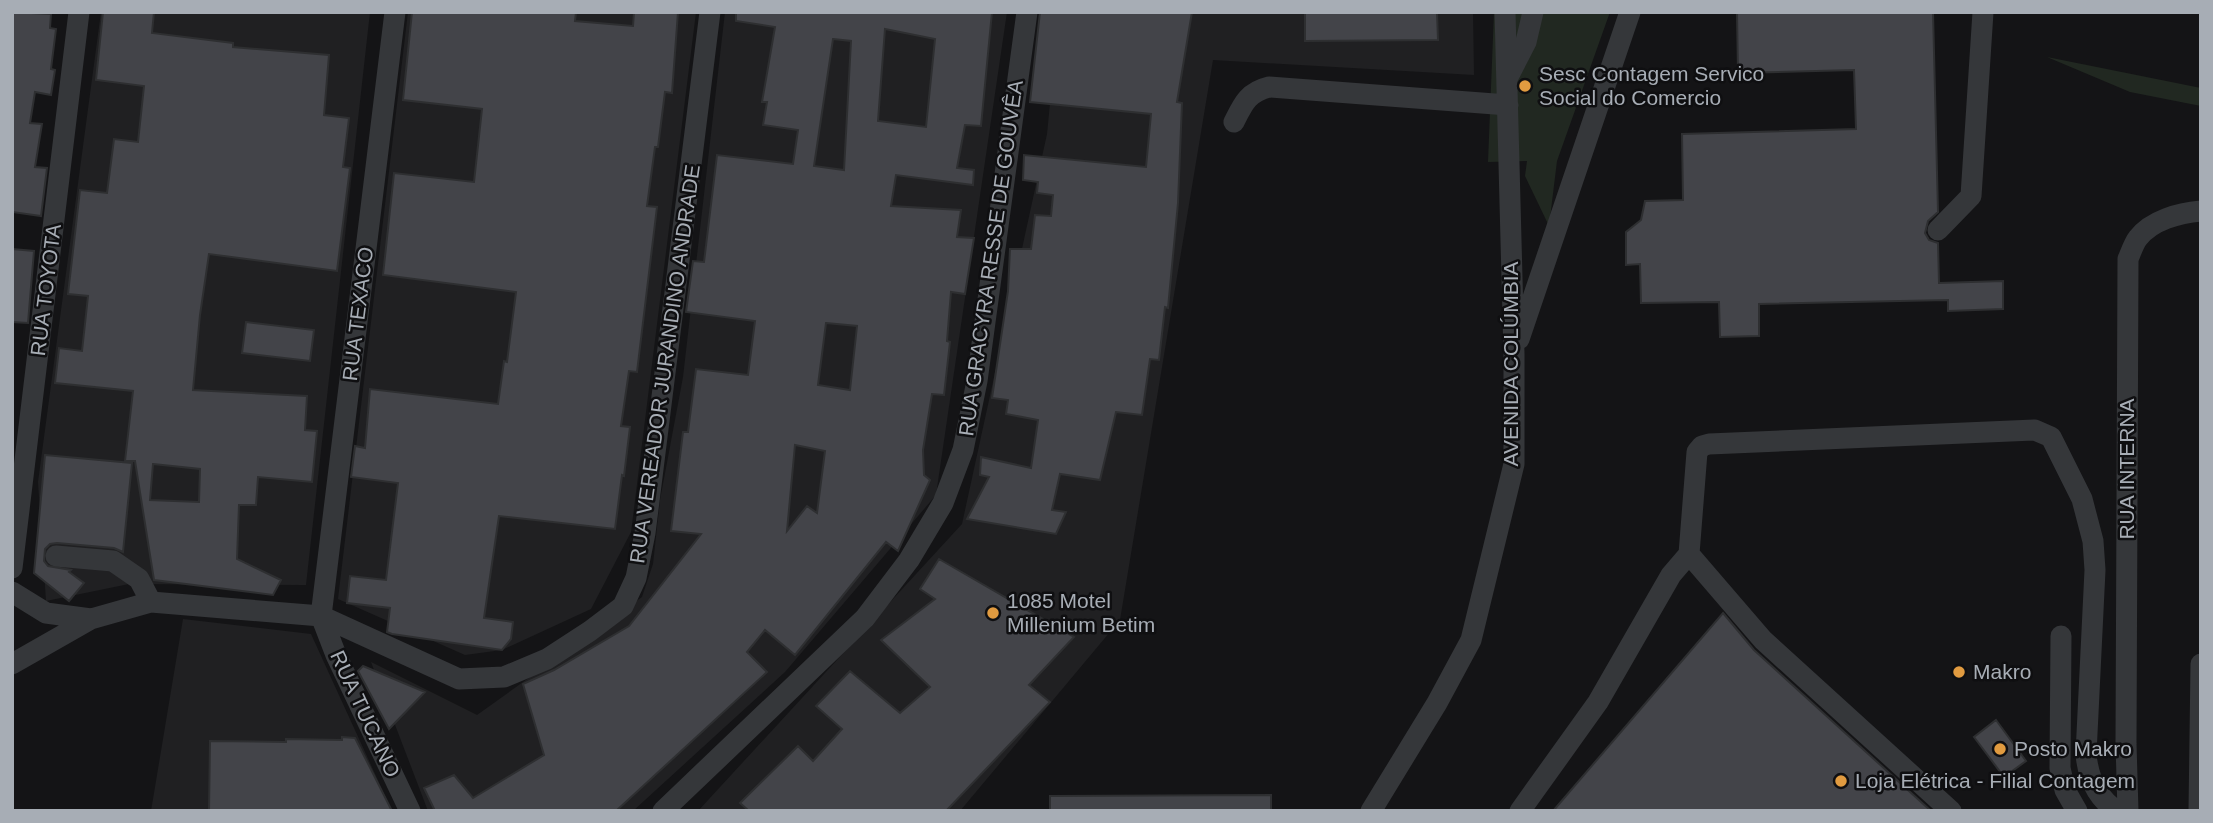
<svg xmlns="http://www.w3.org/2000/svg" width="2213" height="823" font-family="Helvetica,sans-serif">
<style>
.built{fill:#202022}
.green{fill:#212821}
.building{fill:#434449;stroke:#2e2f31;stroke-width:2;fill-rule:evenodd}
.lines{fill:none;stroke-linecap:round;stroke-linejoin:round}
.minor{stroke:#35373a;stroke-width:21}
.poi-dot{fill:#e19b40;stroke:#0f0f11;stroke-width:2.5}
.labels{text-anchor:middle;stroke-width:5;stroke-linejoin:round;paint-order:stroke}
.poi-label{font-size:21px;fill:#a7adb5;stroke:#0f0f11;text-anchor:start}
.street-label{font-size:21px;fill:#a7adb5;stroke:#0f0f11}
</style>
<rect width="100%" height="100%" fill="#141416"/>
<!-- built -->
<path class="built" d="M101 12H370L306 585 129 584 46 601 38 482Z
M408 12H696L631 532 591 609 502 650 465 655 338 599Z
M725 12H1007L936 495 785 672 633 811H428L371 662 477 715 642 597 653 564 660 500 683 377Z
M1059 12H1473L1474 75 1213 60 1120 620 960 811H698L962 524 1047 134Z
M183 619 311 634 392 811H151Z"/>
<!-- green -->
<path class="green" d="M1494 12H1610L1557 161 1549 226 1525 176 1527 161 1488 162Z
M2047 57 2201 88V106L2130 92Z"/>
<!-- building -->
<path class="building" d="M12 12 51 14 50 28 56 29 51 69 55 70 51 95 35 92 30 123 42 124 35 167 47 168 41 216 12 212Z
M103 12H154L152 33 233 43V47L329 55 324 115 349 118 343 167 350 168 337 271 209 254 200 315 193 390 307 396 305 430 317 431 312 482 258 477 256 505H239L237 559 281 580 273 595 154 580 135 461H125L133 391 55 383 59 348 82 351 88 296 68 294 80 190 107 193 114 139 138 142 144 86 96 80ZM153 464 200 469 199 502 150 500Z
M412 12H576L575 21 633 26 634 12H678L672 93 665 92 658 147H655L647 206 657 207 637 372 629 371 621 426 630 427 624 476 622 475 615 529 499 516 484 618 513 622 511 639 502 650 392 634 387 632 390 608 347 603 350 576 386 580 398 483 351 477 355 446 365 448 370 389 498 404 504 361 507 362 516 292 383 275 394 173 474 182 482 109 403 100Z
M736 12H992L981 126 965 125 957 168 974 170 973 185 896 175 891 206 961 210 957 237 974 238 965 294 951 292 947 341 950 342 944 395 932 394 923 450 924 475 930 480 898 551 886 542 795 655 765 630 747 652 767 672 616 811H435L424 788 454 775 473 798 544 755 523 684 554 670 629 626 701 534 671 531 683 432H688L696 369 748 375 755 321 686 312 693 261 704 262 717 155 793 164 798 130 763 125 767 102H762L775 27 736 21ZM885 29 935 39 926 127 878 121ZM833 39 851 41 844 170 814 166ZM826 323 857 326 850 390 818 385ZM795 445 825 451 817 513 807 506 787 531Z
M1040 12H1192L1177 102 1182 103 1178 203 1168 308 1165 307 1159 360 1150 359 1142 415 1116 412 1100 480 1060 474 1052 510 1066 512 1056 534 967 519 989 477 980 475 981 457 1031 468 1038 420 1006 414 1008 400 992 398 1008 291 1010 249H1031L1035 215 1051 216 1053 195 1037 193 1038 182 1023 180 1024 155 1146 167 1151 114 1030 102Z
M1305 12H1437L1438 40 1305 41Z
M1737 12H1933L1938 212 1928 221 1925 233 1929 240 1938 243 1939 283 2003 281V309L1948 311V300L1759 304V336L1720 337 1719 302 1641 303 1640 264 1626 265V232L1641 220 1645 201 1683 200 1682 134 1856 129 1854 70 1738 73Z
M12 249 34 251 28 323 12 322Z
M246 322 314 330 310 361 242 353Z
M45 455 132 463 123 552 114 548 57 543 50 544 45 549 44 561 48 566 71 570 69 572 84 583 69 601 34 573Z
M939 559 1074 637 1029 685 1050 702 946 811H749L740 803 798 746 813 761 842 729 816 706 850 671 900 713 930 687 881 640 935 599 920 589Z
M1723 613 1754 650 1931 811H1553Z
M363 666 425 692 389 729 358 671Z
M1996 720 2026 761 2004 777 1974 737Z
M342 737 355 738 392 811H209L210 741 286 742V739L342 740Z
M1271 795V811H1050V796Z"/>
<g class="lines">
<!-- minor -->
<path class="minor" d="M395 12 321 616 336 655 410 811
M1508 77 1526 42 1533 12
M1234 122C1243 104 1248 92 1269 87L1508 105
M1938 230 1971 196 1983 12
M1519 339 1630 12
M1689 554 1763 640 1951 811
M56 556 113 561 139 579 151 602
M12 568 79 12
M12 592 46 613 91 619
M2061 636 2060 768 2065 790 2077 811
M12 664 91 619 151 602 321 616 459 679 504 677 547 659 590 631 623 606 636 578 645 533 710 12
M663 811 865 618 909 560 943 503 963 450 977 381 1027 12
M1371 811 1437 703 1471 640 1514 464V354L1505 12
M1520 811 1598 702 1671 575 1689 554 1697 452 1702 446 1709 444 2035 430 2051 437 2082 499 2093 541 2095 570 2086 754C2088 777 2097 798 2117 811
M2128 811 2126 744 2128 259C2131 252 2134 243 2138 238 2152 220 2179 213 2201 211
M2199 811 2201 664"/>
</g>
<!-- markers -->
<g class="poi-dot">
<circle cx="1525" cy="86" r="7"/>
<circle cx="993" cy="613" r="7"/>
<circle cx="1959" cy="672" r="7"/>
<circle cx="2000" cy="749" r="7"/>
<circle cx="1841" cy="781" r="7"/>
</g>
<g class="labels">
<!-- poi labels -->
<g class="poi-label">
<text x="1539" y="81">Sesc Contagem Servico<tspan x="1539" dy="24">Social do Comercio</tspan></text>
<text x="1007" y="608">1085 Motel<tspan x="1007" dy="24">Millenium Betim</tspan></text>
<text x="1973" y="679">Makro</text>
<text x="2014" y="756">Posto Makro</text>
<text x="1855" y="788">Loja Elétrica - Filial Contagem</text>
</g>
<!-- street labels -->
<g class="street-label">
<text transform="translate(991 258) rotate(-82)" y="7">RUA GRACYRA RESSE DE GOUVÊA</text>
<text transform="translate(46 290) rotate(-83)" y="7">RUA TOYOTA</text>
<text transform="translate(358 314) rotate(-83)" y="7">RUA TEXACO</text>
<text transform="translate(665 364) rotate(-82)" y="7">RUA VEREADOR JURANDINO ANDRADE</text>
<text transform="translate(1511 364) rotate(-90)" y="7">AVENIDA COLÚMBIA</text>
<text transform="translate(2127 469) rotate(-90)" y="7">RUA INTERNA</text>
<text transform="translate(365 714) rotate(65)" y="7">RUA TUCANO</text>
</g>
</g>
<!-- border -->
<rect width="2213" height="823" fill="none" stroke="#a7adb5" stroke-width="28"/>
</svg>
